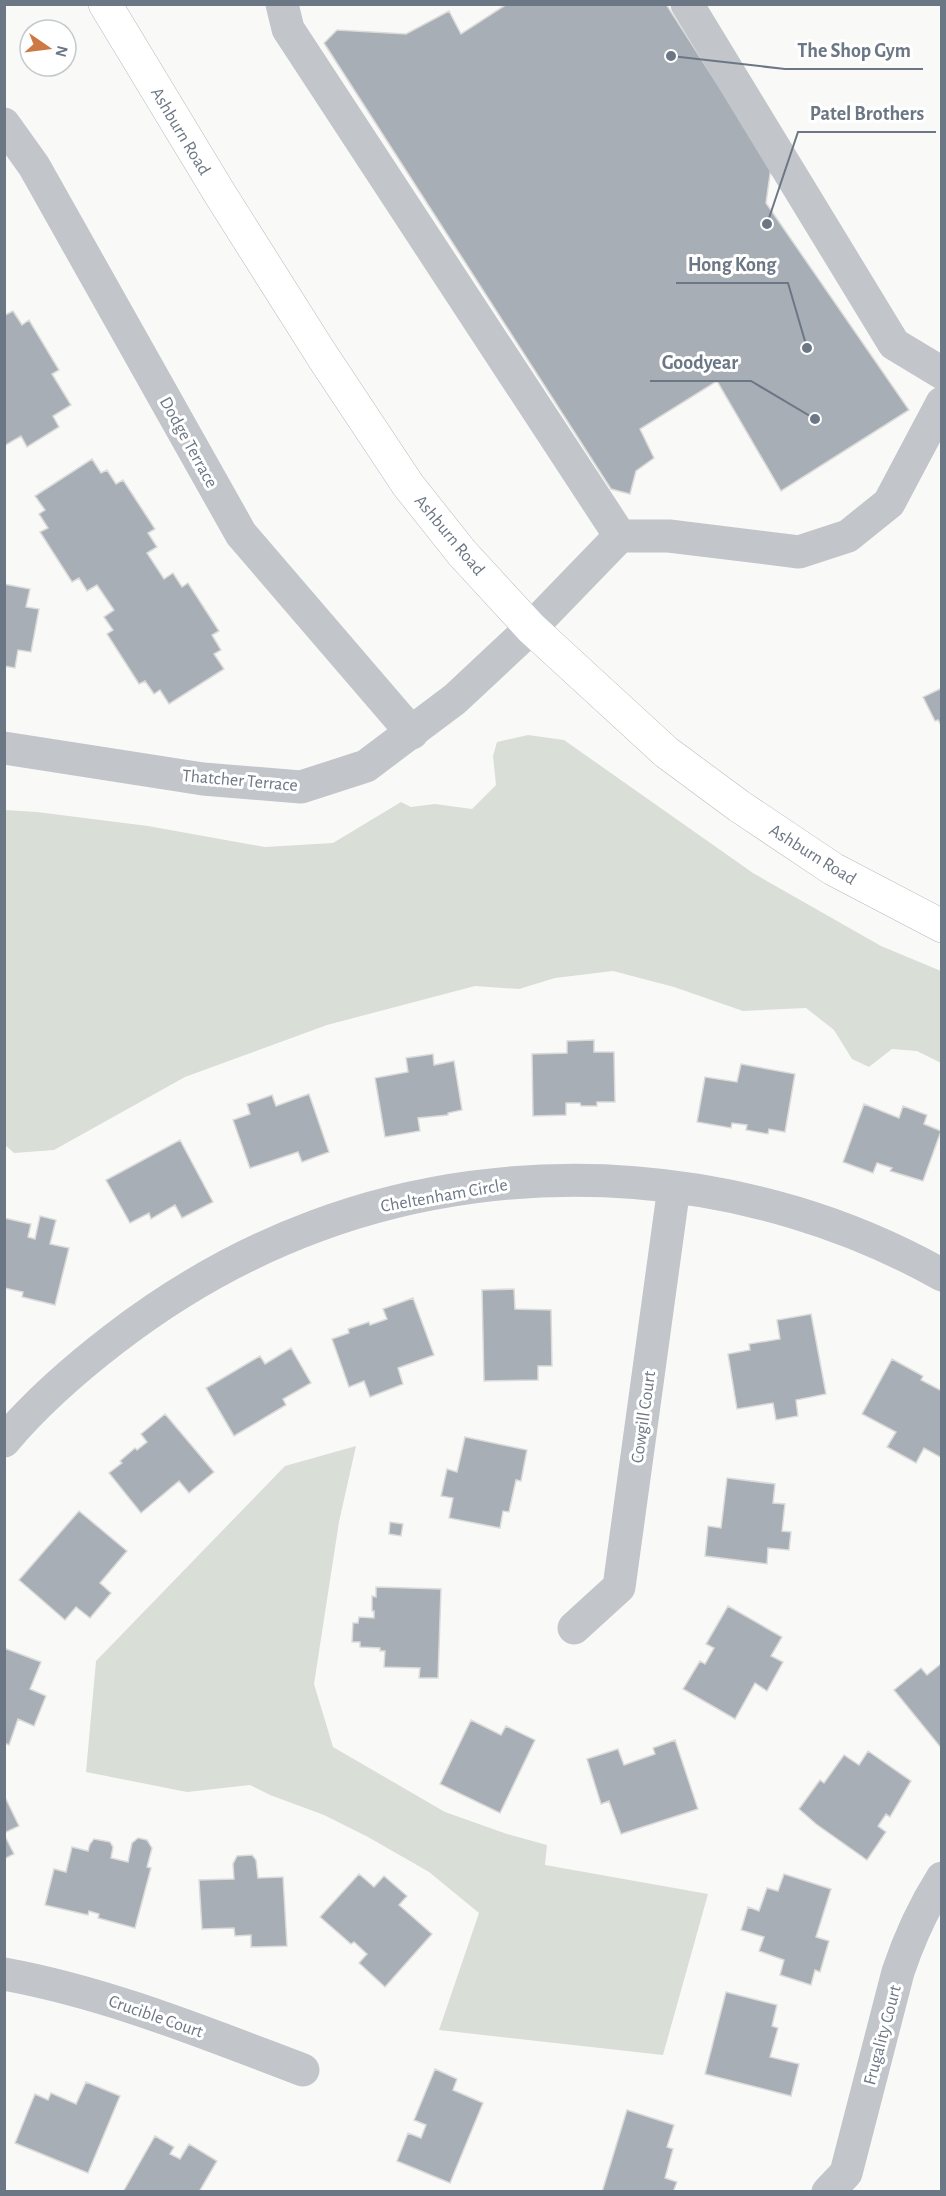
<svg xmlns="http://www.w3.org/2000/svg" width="946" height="2196" font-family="'Alegreya Sans',sans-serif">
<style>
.green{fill:#d9ded7}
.building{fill:#a8aeb5;stroke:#dbdbda;stroke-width:1.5}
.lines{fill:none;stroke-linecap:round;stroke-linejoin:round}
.major-casing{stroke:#b6b9bd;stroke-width:34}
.minor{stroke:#c2c5c9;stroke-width:33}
.major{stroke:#fff;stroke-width:33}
.labels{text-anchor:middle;stroke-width:6;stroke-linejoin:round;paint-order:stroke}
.street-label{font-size:18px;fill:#6c7785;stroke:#fff}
.leader{fill:none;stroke:#6c7785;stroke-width:2}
.callout-dot{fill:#6c7785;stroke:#fff;stroke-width:2}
.callout-label{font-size:20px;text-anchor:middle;font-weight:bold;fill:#6c7785;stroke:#fff;stroke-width:6;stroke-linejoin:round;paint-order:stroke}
</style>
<rect width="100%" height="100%" fill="#f9faf8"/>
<!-- green -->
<path class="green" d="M528 735 564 740 753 873 881 946 941 971V1063L917 1051 892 1049 869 1067 852 1059 834 1030 806 1008 743 1011 674 987 613 971 555 978 519 989 475 986 327 1025 185 1077 54 1150 14 1153 5 1145V810L37 812 148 826 265 847 333 843 401 802 411 807 435 804 472 809 496 785 493 756 497 742Z
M356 1446 339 1522 314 1684 333 1747 445 1812 507 1834 547 1845 545 1865 708 1894 663 2055 439 2030 479 1913 429 1872 368 1837 324 1815 270 1795 250 1785 187 1792 86 1772 96 1661 285 1466Z"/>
<!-- building -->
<path class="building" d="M507 4H666L771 167 766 203 909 410 781 491 717 381 640 429 654 458 636 471 630 494 611 489 324 43 337 30 406 34 449 11 461 34Z
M13 311 22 325 29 320 59 370 52 374 71 405 53 416 59 427 27 447 21 436 4 446V314L5 315Z
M92 459 101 473 107 470 116 484 123 480 155 529 148 533 157 547 147 553 164 579 173 573 182 587 188 583 219 631 212 635 221 650 214 654 224 669 169 704 160 690 154 694 145 681 139 684 107 634 113 630 104 617 114 610 97 585 87 591 79 578 72 582 40 532 48 528 39 514 45 510 35 496Z
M4 584 30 589 26 607 39 609 31 652 18 650 15 668 4 666Z
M942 688V727L938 720 935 721 923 697Z
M594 1040V1052H614L615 1102H597V1106H581L580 1103H566V1115L533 1116 532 1054 567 1053V1041Z
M433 1054 434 1065 454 1061 462 1110 448 1113V1115L418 1118 420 1131 385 1137 375 1078 408 1072 406 1058Z
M741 1064 795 1074 785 1132 769 1129 768 1134 746 1130 747 1125 732 1123 731 1128 697 1122 705 1077 737 1082Z
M309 1094 329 1152 302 1162 298 1152 250 1168 233 1120 250 1114 247 1104 272 1095 276 1106Z
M864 1104 899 1118 903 1106 927 1115 924 1124 941 1131 923 1181 890 1171 892 1168 877 1163 873 1173 843 1162Z
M180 1140 213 1202 182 1218 175 1205 151 1219 149 1213 130 1223 106 1180Z
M40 1216 56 1220 50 1244 69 1248 55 1305 22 1297 23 1292 5 1288 4 1290V1218L31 1224 28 1237 35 1239Z
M514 1289 515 1309 551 1310 552 1366H538V1380L484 1381 482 1290Z
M413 1298 434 1355 398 1368 403 1384 370 1397 364 1381 349 1387 332 1339 349 1333 348 1329 369 1322 370 1325 387 1319 383 1309Z
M811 1314 826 1394 796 1400 798 1416 776 1420 773 1403 737 1409 728 1354 750 1350 749 1344 780 1339 777 1320Z
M291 1348 311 1383 283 1399 286 1405 234 1436 206 1388 260 1356 265 1364Z
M892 1359 923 1376 921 1380 942 1391V1453L940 1457 924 1448 916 1463 887 1447 896 1432 862 1414Z
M165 1414 214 1472 189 1493 179 1481 141 1513 109 1473 122 1463 120 1461 135 1448 137 1450 147 1442 141 1434Z
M465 1437 527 1450 521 1481 516 1480 509 1512 503 1511 500 1528 449 1518 453 1498 441 1496 447 1469 457 1472Z
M727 1478 775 1484 773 1503 785 1504 782 1531 791 1532 789 1550 768 1548 767 1564 705 1556 708 1526 721 1528Z
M79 1511 127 1551 100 1583 111 1593 90 1618 76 1607 65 1620 19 1580Z
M390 1522 403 1524 401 1536 389 1534Z
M376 1587 441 1589 438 1678H419L420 1668 384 1667 385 1651H380V1648L360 1647V1642H352L353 1623H358L359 1617 374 1618V1611H372V1596L376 1597Z
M728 1606 782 1637 771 1656 783 1662 767 1691 755 1683 735 1719 683 1689 700 1661 705 1664 714 1648 706 1644Z
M4 1648 41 1662 30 1689 46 1696 34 1726 18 1719 9 1745 4 1743Z
M942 1663V1749L894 1690 921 1668 927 1675Z
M471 1720 501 1735 506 1726 535 1740 500 1813 440 1784Z
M675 1740 698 1809 621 1834 609 1801 601 1804 587 1759 618 1749 624 1765 655 1754 653 1748Z
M868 1751 911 1781 890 1817 886 1814 878 1826 886 1832 867 1860 816 1824 799 1809 820 1780 824 1783 844 1755 859 1765Z
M6 1799 19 1826 4 1833V1800Z
M4 1834 14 1854 4 1859Z
M138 1838 147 1840 152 1848 147 1867 151 1868 135 1928 98 1918 99 1914 89 1911 88 1915 45 1905 54 1869 66 1872 72 1847 88 1851 90 1844 94 1839 110 1842 113 1847 111 1858 128 1862 132 1843Z
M252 1855 256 1860 258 1878 283 1877 287 1946 251 1947V1935L235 1936 234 1928 202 1929 199 1880 234 1879 233 1864 237 1856Z
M359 1874 374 1887 384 1876 407 1896 399 1905 432 1934 385 1987 359 1963 367 1954 354 1942 351 1944 320 1917Z
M784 1874 831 1889 816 1937 829 1941 820 1972 815 1970 811 1985 780 1975 784 1960 759 1951 764 1937 741 1930 748 1907 759 1911 767 1888 778 1891Z
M726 1992 777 2005 772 2026 778 2028 770 2057 799 2064 791 2096 705 2074Z
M435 2069 457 2079 453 2090 483 2103 450 2183 397 2161 408 2133 421 2138 426 2125 414 2120Z
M86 2082 120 2096 88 2173 15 2143 35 2094 48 2100 51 2093 76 2104Z
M627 2110 674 2125 667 2147 673 2149 665 2178 677 2182 673 2192H602Z
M155 2136 174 2147 170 2154 180 2159 189 2144 217 2161 199 2192H123Z"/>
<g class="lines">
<defs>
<path id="major" d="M105 4 220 194 323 357 408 485 462 553 531 628 666 752 739 806 833 869 942 926"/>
</defs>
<!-- major casing -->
<use href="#major" class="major-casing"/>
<!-- minor -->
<path class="minor" d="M282 4 288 29 620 536
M687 4 894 344 942 373
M4 124 34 166 241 534 412 733
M4 748 203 779 301 787 366 766 455 699 531 628 620 536H669L799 552 848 536 889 503 942 403
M4 1441C36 1403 75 1369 114 1339 175 1292 243 1253 316 1226 517 1151 755 1169 942 1275
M574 1628 619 1587 674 1187
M4 1974C108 1993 205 2033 303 2070
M828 2192 846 2173 898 1972C909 1939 923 1908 942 1878"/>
<!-- major -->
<use href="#major" class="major"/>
</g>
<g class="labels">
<!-- street labels -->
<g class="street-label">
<text transform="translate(181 131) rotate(59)" y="6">Ashburn Road</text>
<text transform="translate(189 442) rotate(61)" y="6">Dodge Terrace</text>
<text transform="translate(450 535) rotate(50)" y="6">Ashburn Road</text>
<text transform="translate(240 780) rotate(5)" y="6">Thatcher Terrace</text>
<text transform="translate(813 854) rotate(32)" y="6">Ashburn Road</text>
<text transform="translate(444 1195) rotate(-10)" y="6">Cheltenham Circle</text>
<text transform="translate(643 1417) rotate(-82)" y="6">Cowgill Court</text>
<text transform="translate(156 2016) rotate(19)" y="6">Crucible Court</text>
<text transform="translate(882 2035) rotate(-75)" y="6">Frugality Court</text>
</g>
</g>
<!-- callouts -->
<path class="leader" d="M671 56L785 69H923M767 224L798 132H936M807 348L788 283H676M815 419L751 381H650"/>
<g class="callout-dot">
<circle cx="671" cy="56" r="6"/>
<circle cx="767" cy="224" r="6"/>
<circle cx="807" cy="348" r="6"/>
<circle cx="815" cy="419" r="6"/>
</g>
<g class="callout-label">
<text x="854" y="57">The Shop Gym</text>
<text x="867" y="120">Patel Brothers</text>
<text x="732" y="271">Hong Kong</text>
<text x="700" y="369">Goodyear</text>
</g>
<!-- border -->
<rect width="946" height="2196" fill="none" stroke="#6c7785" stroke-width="12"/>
<!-- north arrow -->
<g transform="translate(48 48) rotate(104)"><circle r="28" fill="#ffffff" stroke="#c4c9ce" stroke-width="1.5"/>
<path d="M0-4.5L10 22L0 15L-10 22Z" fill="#ce7843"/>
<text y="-9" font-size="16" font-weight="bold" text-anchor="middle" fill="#6c7785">N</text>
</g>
</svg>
